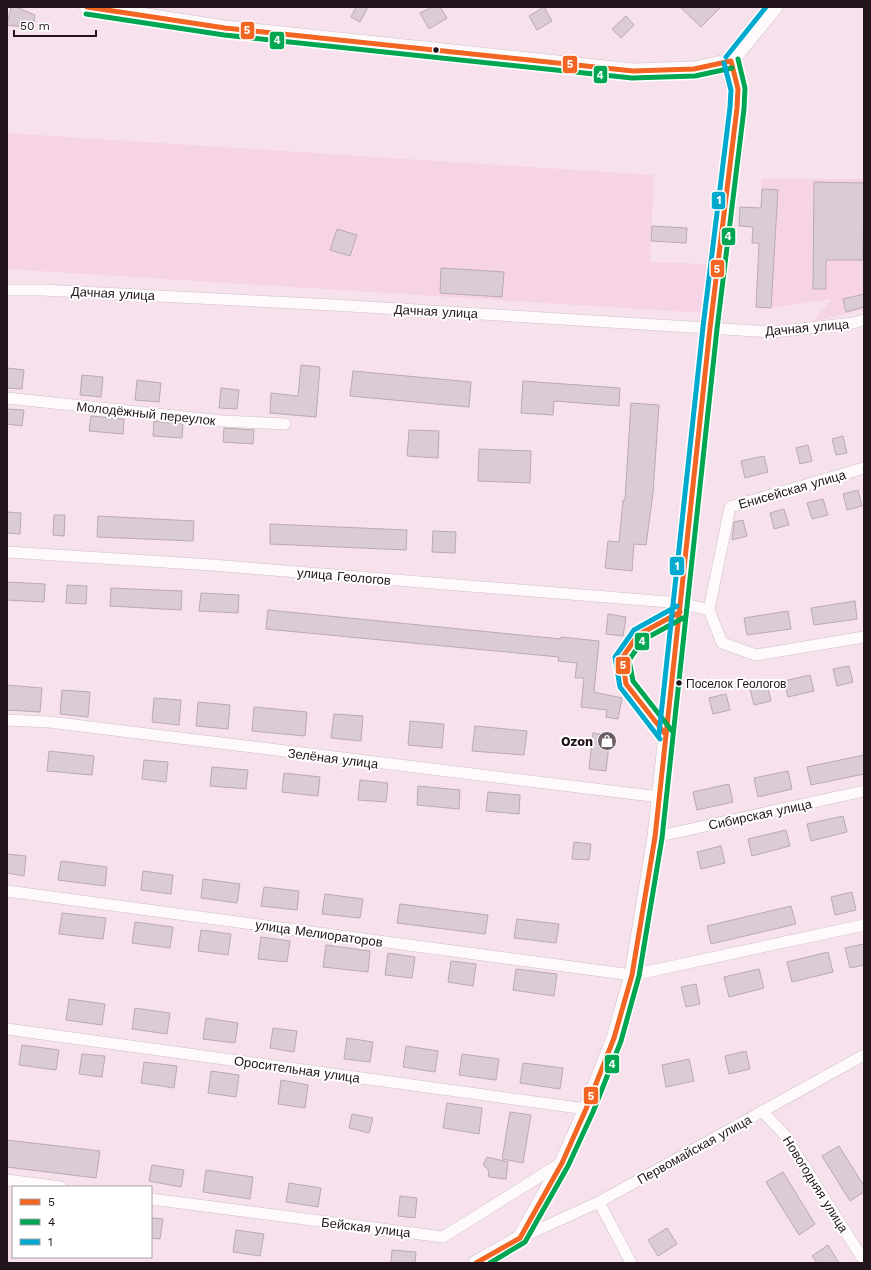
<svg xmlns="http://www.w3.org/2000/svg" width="871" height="1270" font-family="'Work Sans',sans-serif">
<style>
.built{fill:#f6d4e6}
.building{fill:#dbcbd4;stroke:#baaab2}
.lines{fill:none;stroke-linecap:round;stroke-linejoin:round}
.street-casing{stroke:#d0c0c8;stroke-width:12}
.secondary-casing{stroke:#d0c0c8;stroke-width:16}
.street{stroke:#fefafc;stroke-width:11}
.secondary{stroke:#fefafc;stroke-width:15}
.bus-1-casing{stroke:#fff;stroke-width:8}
.bus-2-casing{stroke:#fff;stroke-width:8}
.bus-3-casing{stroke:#fff;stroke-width:8}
.bus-1{stroke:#f26522;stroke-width:5}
.bus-2{stroke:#00a651;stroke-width:5}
.bus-3{stroke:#00a9ce;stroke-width:5}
.bus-dot{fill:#21141c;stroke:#fff;stroke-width:1.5}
.labels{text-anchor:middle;stroke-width:4;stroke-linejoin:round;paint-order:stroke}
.bus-label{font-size:12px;fill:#21141c;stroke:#fff;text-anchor:start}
.street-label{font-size:13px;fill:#21141c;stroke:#fff}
.poi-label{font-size:13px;font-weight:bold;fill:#21141c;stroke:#fff;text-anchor:end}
.line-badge{stroke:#fff;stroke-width:1.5}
.badge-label{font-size:11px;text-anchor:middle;font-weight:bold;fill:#fff}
</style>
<rect width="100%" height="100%" fill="#f6e1ec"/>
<!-- built -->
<path class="built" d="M7 133 654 175 650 262 706 264 704 313 7 269Z
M761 179H864V309L812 322 832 299 771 308 756 307 762 189Z"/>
<!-- building -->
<path class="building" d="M11 7H16L35 15 33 28 7 25Z
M356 7H368L360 22 351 17Z
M432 7H440L447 18 429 29 420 13Z
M544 7 552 21 537 30 529 16Z
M680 7H721L701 27Z
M626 16 634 25 621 38 612 29Z
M814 182 864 183 863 260H826V289H813Z
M762 189 778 190 771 308 756 307 759 243H752L753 227 739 226 740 207 761 208Z
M652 226 687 228 686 243 651 241Z
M337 229 357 235 350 256 330 250Z
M441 268 504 272 502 297 440 293Z
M864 294V307L846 312 843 299Z
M301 365 320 367 316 417 270 413 271 393 298 396Z
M7 368 24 370 22 389 7 388Z
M353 371 471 382 469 407 350 396Z
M82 375 103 377 101 397 80 395Z
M137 380 161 383 159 402 135 400Z
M523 381 620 388 619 406 554 401 553 415 521 413Z
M221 388 239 390 237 409 219 408Z
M631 403 659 405 653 493 646 545 634 544 632 571 605 568 608 541 619 542 623 500H625Z
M7 409 24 410 22 426 7 424Z
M91 416 124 419 123 434 89 431Z
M154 421 183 424 182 438 153 436Z
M224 428 254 430 253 444 223 442Z
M409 430 439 431 438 458 407 456Z
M843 436 847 453 836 455 832 439Z
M808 445 812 461 800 464 796 448Z
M479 449 531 451 530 483 478 481Z
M764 456 768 472 745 478 741 461Z
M858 490 862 506 847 510 843 494Z
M823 499 828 515 812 519 807 503Z
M784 509 789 525 774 529 770 513Z
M7 512 21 513 20 534 7 533Z
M54 515H65L64 536 53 535Z
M98 516 194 521 193 541 97 537Z
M743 520 747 536 732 540 734 522Z
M270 524 407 530 406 550 270 544Z
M433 531 456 532 455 553 432 552Z
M7 582 45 584 44 602 7 600Z
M67 585 87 586 86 604 66 603Z
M111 588 182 591 181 610 110 606Z
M201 593 239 595 238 613 199 611Z
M855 601 857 619 814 625 811 608Z
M268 610 561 639V637L599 641 594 692 622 698 618 719 606 717 607 710 581 707 584 678H575L577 663 558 661 559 657 266 629Z
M788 611 791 629 747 635 744 618Z
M608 614 626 617 623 636 606 634Z
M849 666 853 682 837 686 833 669Z
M810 675 814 691 788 697 784 681Z
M767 684 771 701 754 705 750 689Z
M7 685 42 688 40 712 7 710Z
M62 690 90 692 88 717 60 714Z
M726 694 730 710 713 714 709 698Z
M154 698 181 700 179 725 152 722Z
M198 702 230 705 228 729 196 726Z
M254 707 307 712 305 736 252 731Z
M334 714 363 716 361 741 331 738Z
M410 721 444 724 442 748 408 745Z
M475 726 527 731 524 755 472 751Z
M593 733 610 736 606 771 589 769Z
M49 751 94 756 92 775 47 771Z
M864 755V774L811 785 807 767Z
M144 760 168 762 166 782 142 779Z
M212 767 248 770 246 789 210 786Z
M788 771 792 789 758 797 754 778Z
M284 773 320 777 318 796 282 792Z
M360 780 388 783 386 802 358 800Z
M729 784 733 802 697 810 693 792Z
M418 786 460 790 459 809 417 805Z
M488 792 520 795 519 814 486 811Z
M843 816 847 832 811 841 807 824Z
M786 830 790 846 752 856 748 839Z
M574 842 591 844 589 860 572 859Z
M721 846 725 863 701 869 697 852Z
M7 854 26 856 24 876 7 873Z
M61 861 107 867 105 886 58 880Z
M143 871 173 875 171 894 141 890Z
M203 879 240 884 237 903 201 898Z
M264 887 299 891 297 910 261 906Z
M852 892 856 910 835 915 831 897Z
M325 894 363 899 360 918 322 914Z
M400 904 488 915 485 934 397 923Z
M791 906 796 924 711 944 707 926Z
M62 913 106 918 103 939 59 934Z
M517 919 559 924 556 943 514 938Z
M135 922 173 927 170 948 132 943Z
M201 930 231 934 228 955 198 951Z
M261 937 290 941 287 962 258 959Z
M864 944V965L850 968 845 948Z
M326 945 370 951 368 972 323 967Z
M828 952 833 972 792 982 787 962Z
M388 953 415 957 412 978 385 975Z
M451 961 476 964 473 986 448 982Z
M516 969 557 974 554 996 513 990Z
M759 969 764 988 729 997 724 977Z
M696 984 700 1004 686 1007 681 987Z
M69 999 105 1004 102 1025 66 1020Z
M135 1008 170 1013 167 1034 132 1029Z
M206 1018 238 1023 235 1043 203 1039Z
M273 1028 297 1031 294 1052 270 1048Z
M347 1038 373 1042 370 1062 344 1059Z
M22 1045 59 1050 56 1070 19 1065Z
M406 1046 438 1051 435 1072 403 1067Z
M746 1051 750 1069 729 1074 725 1056Z
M82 1054 105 1056 102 1077 79 1074Z
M462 1054 499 1059 496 1080 459 1075Z
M689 1059 694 1081 666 1087 662 1065Z
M144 1062 177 1066 174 1088 141 1083Z
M523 1063 563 1068 560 1089 520 1083Z
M211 1071 239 1075 236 1097 208 1093Z
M281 1080 308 1085 305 1108 278 1104Z
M447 1103 482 1108 479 1134 443 1128Z
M510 1112 531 1115 523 1163 502 1159Z
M352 1114 373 1118 369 1133 349 1128Z
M7 1140 100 1151 96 1178 7 1167Z
M839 1146 864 1186V1192L850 1201 822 1156Z
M487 1157 508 1162 506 1179 489 1177 488 1169 483 1165Z
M152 1165 184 1170 181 1187 149 1181Z
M206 1170 253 1177 250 1199 203 1192Z
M783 1172 815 1224 799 1235 766 1182Z
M289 1183 321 1188 318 1207 286 1202Z
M400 1196 417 1198 415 1218 398 1216Z
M151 1218 163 1219 160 1239 151 1238Z
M667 1228 677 1244 658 1256 648 1240Z
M236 1230 264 1234 260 1256 233 1252Z
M828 1245 839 1263H817L812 1256Z
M392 1250 416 1252 415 1263H391Z"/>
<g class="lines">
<defs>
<path id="street" d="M7 290H42L333 305 774 332 853 323 864 320
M7 398 222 421 285 424
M7 552 212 565 681 603 709 610 722 643 756 655 864 637
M709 610 730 507 864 468
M7 720 49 722 660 797
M655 837 864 791
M7 891 632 975 864 925
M7 1029 586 1109
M762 1111 784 1134 864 1261
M7 1180 61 1187
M151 1199 443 1237 561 1163
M599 1202 631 1263
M520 1238 599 1202 864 1055"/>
<path id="secondary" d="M87 7 225 28 633 71 694 69 731 61 775 7
M476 1263 520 1238 562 1163 586 1109 614 1038 632 975 655 837 710 328 737 108 738 89 731 61"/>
</defs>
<!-- street casing -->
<use href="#street" class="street-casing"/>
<!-- secondary casing -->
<use href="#secondary" class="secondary-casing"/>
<!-- street -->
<use href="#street" class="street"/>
<!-- secondary -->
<use href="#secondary" class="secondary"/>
<defs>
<path id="bus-1" d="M87 7 225 28 633 71 694 69 731 61
M666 735 626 684 622 658 638 635 680 612
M476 1263 520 1238 562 1163 586 1109 614 1038 632 975 655 837 710 328 737 108 738 89 731 61"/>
<path id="bus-2" d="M86 14 224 35 632 78 695 76 732 68
M672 731 633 681 629 660 643 640 683 618
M490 1263 525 1242 568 1166 593 1112 621 1041 639 976 662 838 717 329 744 109 745 88 738 59"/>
<path id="bus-3" d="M726 57 766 7
M659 734 703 327 730 107 731 90 724 63
M660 739 620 687 615 657 634 630 677 606"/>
</defs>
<!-- bus-1 casing -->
<use href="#bus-1" class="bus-1-casing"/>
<!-- bus-2 casing -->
<use href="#bus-2" class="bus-2-casing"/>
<!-- bus-3 casing -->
<use href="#bus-3" class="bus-3-casing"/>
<!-- bus-1 -->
<use href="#bus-1" class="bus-1"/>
<!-- bus-2 -->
<use href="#bus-2" class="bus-2"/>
<!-- bus-3 -->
<use href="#bus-3" class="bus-3"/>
</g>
<!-- icons -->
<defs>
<symbol id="shop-disc" viewBox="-11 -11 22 22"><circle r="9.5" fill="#6c5c65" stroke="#fff"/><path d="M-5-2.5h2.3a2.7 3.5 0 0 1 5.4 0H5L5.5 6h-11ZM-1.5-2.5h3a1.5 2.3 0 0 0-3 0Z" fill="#fff"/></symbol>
</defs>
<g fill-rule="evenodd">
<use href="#shop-disc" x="596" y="730" width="22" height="22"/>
</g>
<!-- markers -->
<g class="bus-dot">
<circle cx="436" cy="50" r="3.5"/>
<circle cx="679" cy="683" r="3.5"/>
</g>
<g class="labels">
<!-- bus labels -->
<g class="bus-label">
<text x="686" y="688">Поселок Геологов</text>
</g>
<!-- street labels -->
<g class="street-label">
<text transform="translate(113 293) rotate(3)" y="5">Дачная улица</text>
<text transform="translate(436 311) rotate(3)" y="5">Дачная улица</text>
<text transform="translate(807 327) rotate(-5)" y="5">Дачная улица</text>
<text transform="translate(146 413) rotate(6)" y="5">Молодёжный переулок</text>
<text transform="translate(792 489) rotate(-16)" y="5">Енисейская улица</text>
<text transform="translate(344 576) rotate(5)" y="5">улица Геологов</text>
<text transform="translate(333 758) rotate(7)" y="5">Зелёная улица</text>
<text transform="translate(760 814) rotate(-12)" y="5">Сибирская улица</text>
<text transform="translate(319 933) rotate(8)" y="5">улица Мелиораторов</text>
<text transform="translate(297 1069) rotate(8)" y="5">Оросительная улица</text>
<text transform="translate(694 1149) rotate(-29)" y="5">Первомайская улица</text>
<text transform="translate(816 1184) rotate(58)" y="5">Новогодняя улица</text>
<text transform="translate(366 1227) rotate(7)" y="5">Бейская улица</text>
</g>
<!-- poi labels -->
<g class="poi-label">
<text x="593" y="746">Ozon</text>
</g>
</g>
<g class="line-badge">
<rect x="240" y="21" width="15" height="19" rx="4" fill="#f26522"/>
<rect x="269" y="31" width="16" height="19" rx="4" fill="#00a651"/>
<rect x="562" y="55" width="16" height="19" rx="4" fill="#f26522"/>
<rect x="593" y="65" width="15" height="19" rx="4" fill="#00a651"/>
<rect x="711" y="191" width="15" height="19" rx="4" fill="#00a9ce"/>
<rect x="721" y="227" width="15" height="19" rx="4" fill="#00a651"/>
<rect x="710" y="259" width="15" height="19" rx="4" fill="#f26522"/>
<rect x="669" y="556" width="16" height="20" rx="4" fill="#00a9ce"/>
<rect x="634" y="632" width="16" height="19" rx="4" fill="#00a651"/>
<rect x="615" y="656" width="16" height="19" rx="4" fill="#f26522"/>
<rect x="604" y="1054" width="16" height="20" rx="4" fill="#00a651"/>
<rect x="583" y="1086" width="16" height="19" rx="4" fill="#f26522"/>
</g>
<g class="badge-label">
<text x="247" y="34">5</text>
<text x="277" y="44">4</text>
<text x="570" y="68">5</text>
<text x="600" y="79">4</text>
<text x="719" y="204">1</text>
<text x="728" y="240">4</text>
<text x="717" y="273">5</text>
<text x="677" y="570">1</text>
<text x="642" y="645">4</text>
<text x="623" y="669">5</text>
<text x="612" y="1068">4</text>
<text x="591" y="1100">5</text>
</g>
<!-- border -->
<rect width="871" height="1270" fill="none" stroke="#21141c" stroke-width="16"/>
<!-- legend -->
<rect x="12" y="1186" width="140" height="72" fill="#ffffff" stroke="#a6a1a4"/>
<rect x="20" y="1199" width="20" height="6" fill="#f26522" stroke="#a6a1a4"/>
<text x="48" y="1206" font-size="12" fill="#21141c">5</text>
<rect x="20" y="1219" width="20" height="6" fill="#00a651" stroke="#a6a1a4"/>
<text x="48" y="1226" font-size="12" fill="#21141c">4</text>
<rect x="20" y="1239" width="20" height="6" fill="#00a9ce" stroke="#a6a1a4"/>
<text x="48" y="1246" font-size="12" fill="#21141c">1</text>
<!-- scale -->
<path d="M14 30v6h82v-6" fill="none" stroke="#21141c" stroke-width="2"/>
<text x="20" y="30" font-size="12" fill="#21141c" stroke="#ffffff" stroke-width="3" paint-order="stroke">50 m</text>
</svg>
